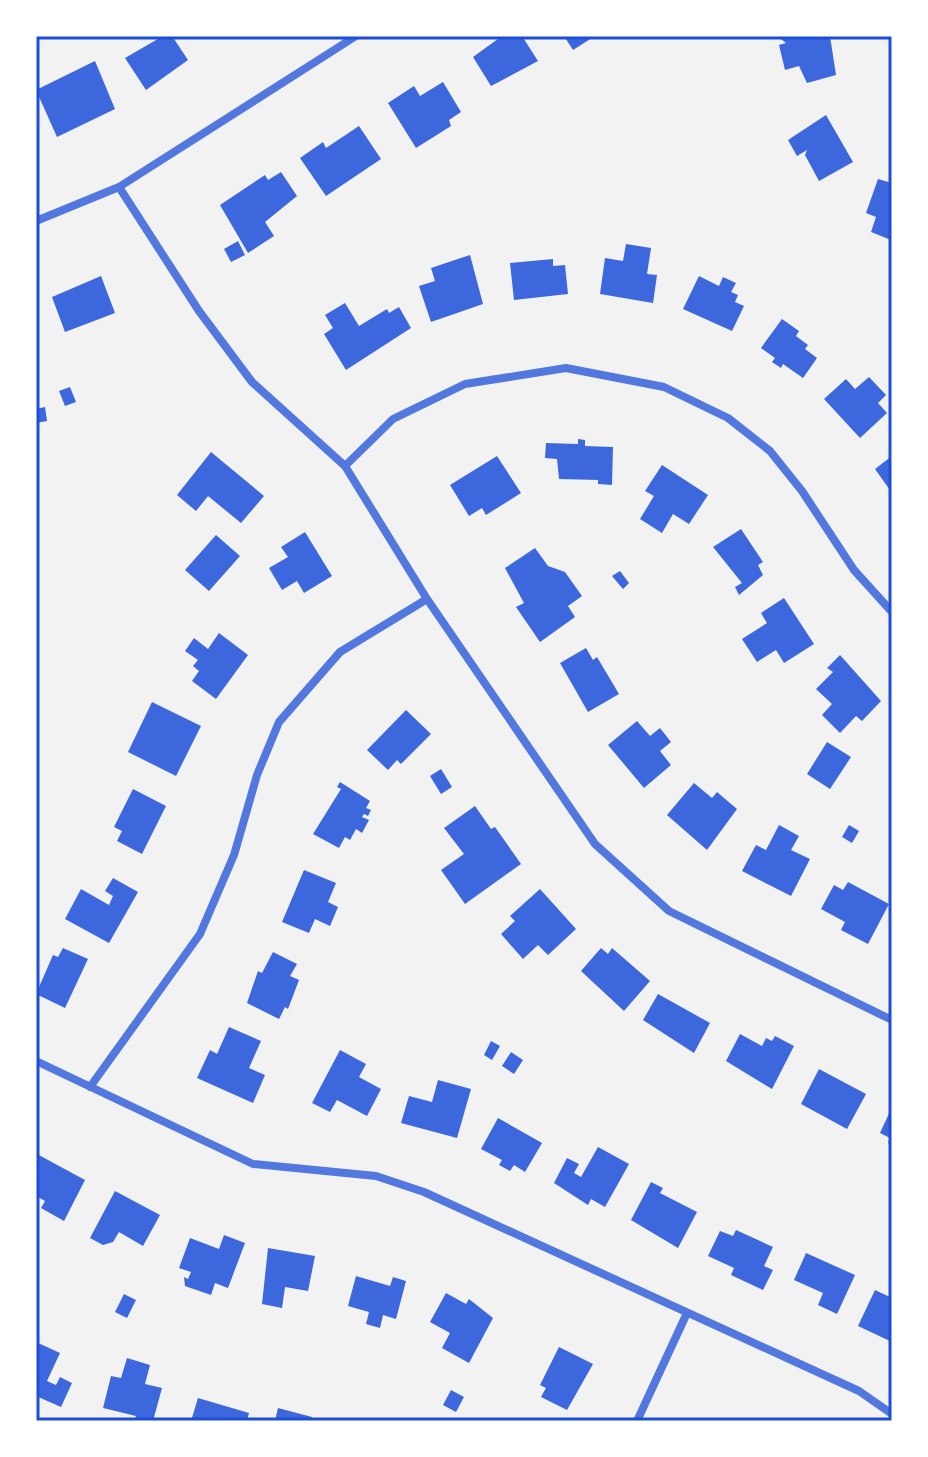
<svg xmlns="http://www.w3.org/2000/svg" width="928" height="1457" font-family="'Archivo Narrow',sans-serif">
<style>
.building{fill:#3d67dc}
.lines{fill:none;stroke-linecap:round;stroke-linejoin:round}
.minor{stroke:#5277de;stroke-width:8}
.neatline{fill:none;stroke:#1d4ed8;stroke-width:3}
</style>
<rect width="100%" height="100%" fill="#f2f2f2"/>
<!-- building -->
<path class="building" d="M163 36H172L188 60 146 90 125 58Z
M502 36H522L538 61 491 86 473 57Z
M564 36H595L573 50Z
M777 36H830L836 75 807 83 799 66 785 70 779 45 786 43Z
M95 61 115 109 57 137 36 90Z
M443 82 461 112 449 120 451 126 416 148 388 103 414 86 420 96Z
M826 115 853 162 819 181 805 155 807 150 797 156 788 140Z
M359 126 381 159 326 196 300 158 323 142 326 148Z
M281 172 297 196 265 222 274 236 248 253 220 205 265 175 268 180Z
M878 179 892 183 891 240 871 232 876 217 866 213Z
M238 241 245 255 231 262 224 249Z
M626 244 651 248 647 274 657 275 653 303 600 294 605 258 623 261Z
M470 255 483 304 431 322 419 286 435 281 431 268Z
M553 259V266L565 265 568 294 514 300 510 263Z
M101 276 115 313 65 332 52 297Z
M699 276 719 286 723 277 736 283 731 292 738 295 735 302 744 306 732 331 683 309Z
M345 303 359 326 387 309 389 313 399 307 411 328 346 370 324 334 333 328 325 315Z
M782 319 799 331 796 336 808 345 805 349 817 358 803 378 783 364 781 368 772 362 775 358 761 348Z
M869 377 886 395 878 403 887 413 860 438 824 399 846 379 855 389Z
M70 387 76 402 65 406 59 391Z
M45 407 47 421 36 423V409Z
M578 439 585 440V446L613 447 612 485 598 484V480L559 479 557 459 545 458 546 443 578 444Z
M211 452 264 496 241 523 208 496 196 511 177 495Z
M497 456 521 493 486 515 482 508 469 516 450 485Z
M892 456V493L875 469Z
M662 465 708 495 689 524 673 514 662 533 640 519 654 496 645 491Z
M741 529 763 562 758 565 763 575 739 595 735 587 742 583 713 547Z
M305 532 332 576 304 593 297 581 282 590 269 568 288 557 281 547Z
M216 535 240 556 209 591 185 570Z
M535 548 548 566 565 572 582 596 568 606 575 617 540 642 516 607 524 603 505 568Z
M620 571 629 583 623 589 612 576Z
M784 598 814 644 784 663 776 650 757 662 742 639 767 623 761 613Z
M219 633 248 655 216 699 192 681 199 671 193 666 198 660 185 651 194 638 208 649Z
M586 648 593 660 597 657 619 694 588 712 560 663Z
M840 655 881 701 862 721 856 716 840 733 822 715 832 704 816 689 833 672 827 668Z
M152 702 201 726 176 776 128 752Z
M406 710 431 734 401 764 397 760 388 770 367 750Z
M637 721 650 736 660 728 671 742 660 751 671 765 644 788 608 745Z
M827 742 851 757 830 789 807 774Z
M441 769 452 787 441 794 430 776Z
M340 782 370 801 366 808 371 810 368 816 364 814 362 817 369 820 362 833 356 829 350 840 345 837 339 848 313 834 341 789 337 787Z
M694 783 712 798 717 792 737 809 707 850 667 815Z
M133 789 166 806 142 854 117 841 122 831 114 827Z
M475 806 491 829 495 827 521 864 465 904 441 870 464 854 444 828Z
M779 825 799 836 791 850 810 859 791 896 742 871 756 845 766 850Z
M849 825 859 831 852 843 842 837Z
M304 870 336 883 328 902 338 907 330 926 315 919 309 933 282 922Z
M113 878 138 892 109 943 65 919 81 889 109 905 113 896 105 891Z
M848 882 889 904 868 944 841 930 845 922 821 909 834 885 843 890Z
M540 889 576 929 548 955 538 945 523 959 501 934 515 921 510 916Z
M63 948 88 959 65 1008 36 994 53 955 58 957Z
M601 948 608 954 612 948 650 981 624 1011 581 971Z
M273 952 297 964 290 976 299 980 288 1009 285 1007 279 1019 247 1003 258 971 262 973Z
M658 994 710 1023 694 1053 643 1020Z
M229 1027 261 1041 249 1068 265 1075 253 1103 197 1078 210 1050 217 1054Z
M740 1034 762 1046 766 1038 772 1041 775 1036 794 1046 772 1089 726 1061Z
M491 1041 500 1046 492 1060 484 1055Z
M340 1050 366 1064 359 1077 381 1089 367 1116 337 1100 330 1112 312 1103Z
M511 1052 523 1060 514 1074 502 1066Z
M819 1069 866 1094 847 1129 801 1104Z
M438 1080 471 1089 457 1138 401 1123 409 1096 432 1102Z
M892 1107V1145L888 1143 890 1138 880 1133Z
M498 1118 542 1143 525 1172 514 1165 510 1171 499 1165 502 1160 481 1149Z
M598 1147 629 1164 605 1207 591 1199 588 1205 554 1183 567 1158 579 1164 574 1173 581 1177Z
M37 1154 85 1180 64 1221 41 1208 45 1201 36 1196Z
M651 1182 663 1188 660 1193 697 1212 678 1248 631 1220Z
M115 1191 160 1215 143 1246 119 1232 113 1242 103 1245 90 1238Z
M736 1230 773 1247 764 1266 773 1270 763 1290 731 1275 734 1268 708 1256 720 1231 733 1236Z
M224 1235 245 1243 228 1288 215 1283 211 1295 185 1286 184 1277 188 1279 191 1272 179 1268 190 1238 219 1249Z
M268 1248 315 1256 308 1291 285 1287 282 1308 262 1304Z
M806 1253 855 1275 837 1314 818 1305 823 1293 794 1280Z
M356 1276 390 1286 393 1277 406 1281 396 1319 383 1315 380 1328 366 1324 369 1312 348 1306Z
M875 1290 892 1298V1342L858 1326Z
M446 1293 466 1304 469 1299 493 1318 469 1363 442 1348 450 1333 430 1322Z
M124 1294 136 1300 127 1318 115 1312Z
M36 1342 60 1353 47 1381 56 1385 60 1377 72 1383 61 1407 36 1396Z
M559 1347 593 1364 567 1410 541 1397 546 1388 540 1385Z
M127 1358 150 1365 145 1384 162 1388 153 1421H134L136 1416 103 1408 111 1376 121 1378Z
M451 1390 464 1397 456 1412 443 1405Z
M198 1398 249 1413 247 1421H191Z
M278 1408 312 1417 311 1421H275Z"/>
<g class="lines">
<!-- minor -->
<path class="minor" d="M119 187 199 311 252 382 345 466 427 599 595 844 669 911 892 1020
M36 221 119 187 356 36
M345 466 393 419 465 384 566 368 664 387 728 418 770 451 802 491 854 570 892 612
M36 1061 253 1164 376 1176 424 1192 859 1391 892 1414
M90 1087 200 934 234 855 257 775 279 722 340 652 427 599
M637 1421 687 1313"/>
</g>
<!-- border -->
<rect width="928" height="1457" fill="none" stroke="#ffffff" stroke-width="76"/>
<rect x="38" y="38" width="852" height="1381" class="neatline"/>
</svg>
